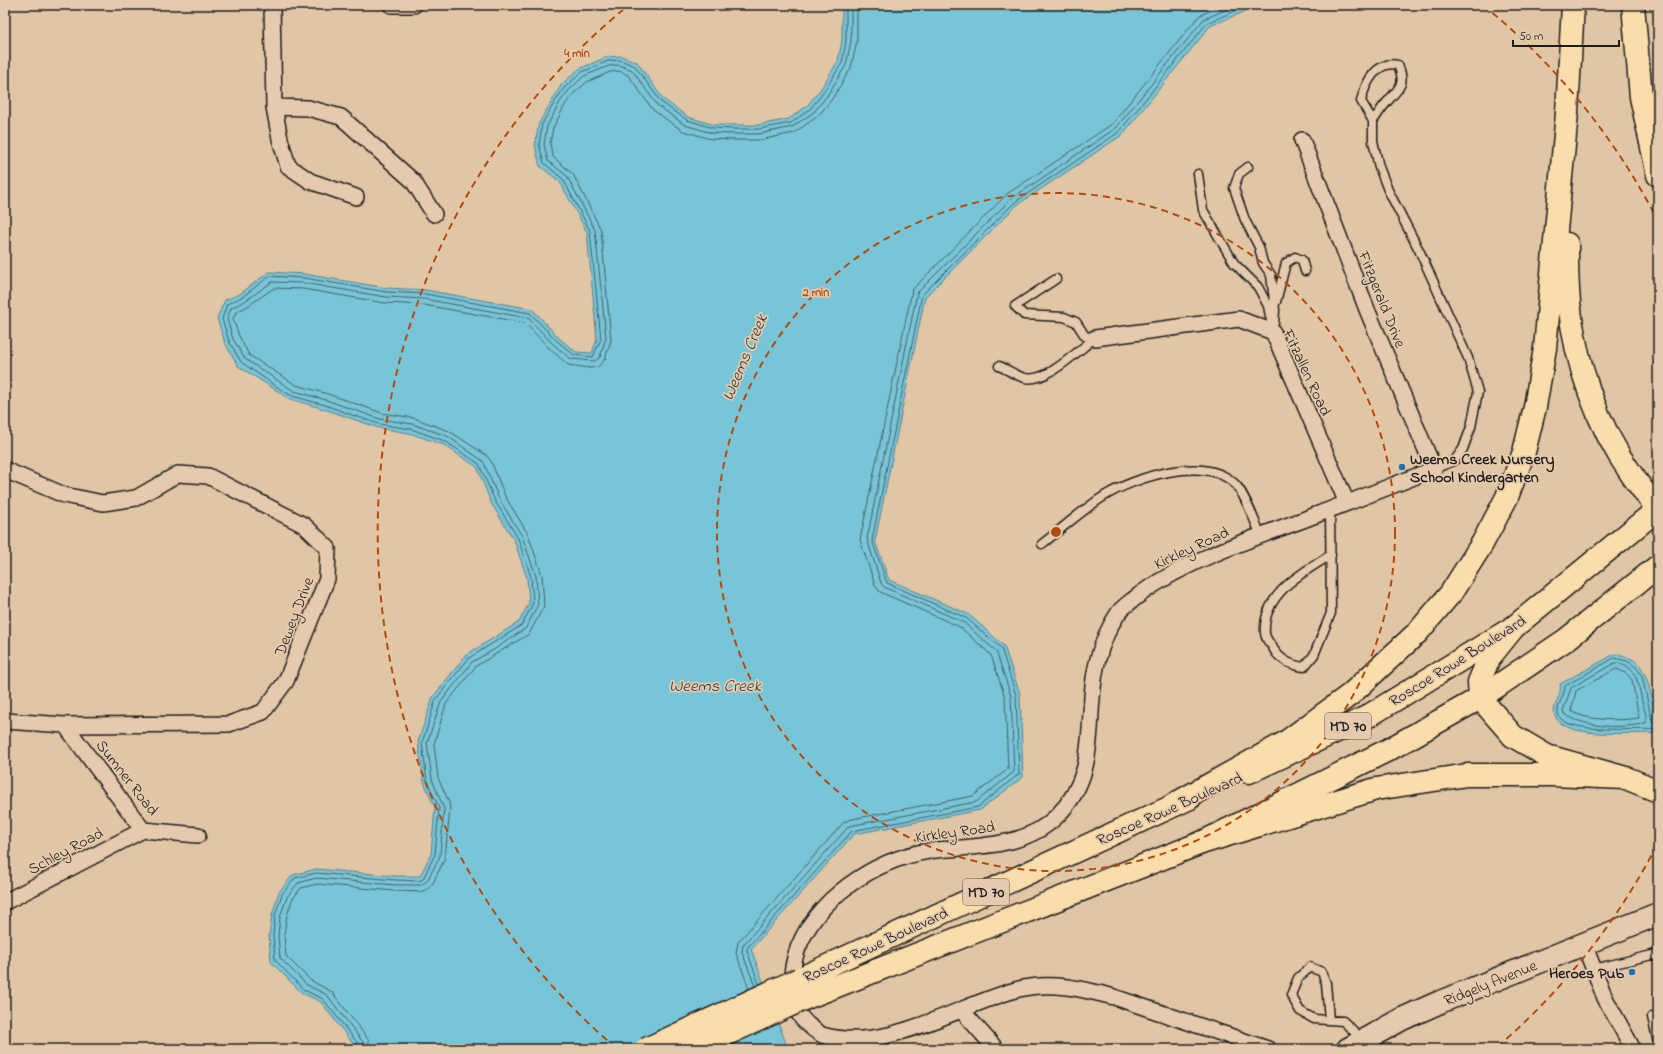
<svg xmlns="http://www.w3.org/2000/svg" width="1663" height="1054" font-family="'Indie Flower',sans-serif">
<style>
.water{fill:#79c5d8;stroke:#54818d}
.lines{fill:none;stroke-linecap:round;stroke-linejoin:round}
.shore{stroke:#416067;stroke-width:1}
.lane-casing{stroke:#1c1c1c;stroke-width:11}
.street-casing{stroke:#1c1c1c;stroke-width:18}
.secondary-casing{stroke:#1c1c1c;stroke-width:25}
.primary-casing{stroke:#1c1c1c;stroke-width:25}
.highway-casing{stroke:#1c1c1c;stroke-width:25}
.lane{stroke:#e5caad;stroke-width:8}
.street{stroke:#e5caad;stroke-width:15}
.secondary{stroke:#e5caad;stroke-width:22}
.primary{stroke:#fbdcab;stroke-width:22}
.highway{stroke:#fbdcab;stroke-width:22}
.primary-bridge-casing{stroke:#1c1c1c;stroke-width:25;stroke-linecap:butt}
.primary-bridge{stroke:#fbdcab;stroke-width:22}
.ring{fill:none;stroke:#b54a10;stroke-width:2;stroke-dasharray:7 5}
.poi-dot{fill:#1f6fb2;stroke:#e5caad;stroke-width:1.5}
.labels{text-anchor:middle;stroke-width:3.5;stroke-linejoin:round;paint-order:stroke}
.shield{fill:#e5caad;stroke:#585048;stroke-width:1}
.shield-label{font-size:15px;font-weight:bold;fill:#1c1c1c}
.street-label{font-size:16px;fill:#1c1c1c;stroke:#e5caad}
.poi-label{font-size:16px;font-weight:bold;fill:#1c1c1c;stroke:#e5caad;text-anchor:start}
.water-label{font-size:17px;font-style:italic;fill:#2f3e42;stroke:#e5caad}
.centre{fill:#b54a10;stroke:#e5caad;stroke-width:2}
.ring-label{font-size:12px;text-anchor:middle;font-weight:bold;fill:#b54a10;stroke:#e5caad;stroke-width:3.5;stroke-linejoin:round;paint-order:stroke}
</style>
<rect width="100%" height="100%" fill="#e1c6a5"/>
<filter id="ink" filterUnits="userSpaceOnUse"><feTurbulence type="fractalNoise" baseFrequency=".025" numOctaves="2"/><feDisplacementMap in="SourceGraphic" scale="8" xChannelSelector="R" yChannelSelector="G"/><feConvolveMatrix kernelMatrix="1 2 1 2 8 2 1 2 1" color-interpolation-filters="sRGB"/></filter>
<g filter="url(#ink)">
<!-- water -->
<path class="water" d="M842 5H1260L1210 26 1122 135 1017 205 925 297 875 541 889 580 968 614 1004 646 1020 694 1023 777 980 810 854 834 751 949 788 1049H357L321 1002 302 993 271 962 269 936 272 915 279 892 293 875 316 869 395 876H420L431 854 435 808 424 782 418 742 433 697 466 655 519 622 529 603 527 578 514 540 491 503 477 467 444 445 409 433 379 428 324 409 290 399 238 366 225 343 217 318 225 300 240 294 269 272 304 274 387 288 425 290 532 309 559 338 576 352 592 353 597 339 587 232 560 182 540 166 535 145 539 123 562 84 579 69 607 57 621 56 637 62 663 99 688 117 714 125H758L789 119 807 106 820 90 838 61 842 41Z
M1618 654C1625 656 1632 658 1638 663 1648 672 1658 720 1658 734 1637 731 1565 741 1555 716 1551 706 1563 695 1560 684L1613 655Z"/>
<g class="lines">
<!-- shore -->
<path class="shore" d="M1615 663C1636 662 1639 686 1642 701 1644 708 1647 716 1646 723 1622 729 1586 728 1564 714L1563 711 1571 688Z
M1617 669 1627 674 1632 680 1639 718C1621 721 1586 721 1571 711L1576 691Z
M1658 725 1652 721 1642 676 1636 667 1627 661 1614 658 1565 686C1565 695 1557 704 1558 713 1561 736 1642 727 1658 730
M759 984 747 951 748 947 852 831 978 807 1019 774 1016 695 1001 648 966 618 887 583 872 540 922 295 1015 202 1119 132 1207 23 1249 5
M755 986 742 952 743 945 849 826 976 802 1014 772 1011 696 996 651 963 622 884 587 881 583 867 539 917 293 1011 199 1116 128 1204 19 1237 5
M749 989 736 953 738 942 844 822 852 819 973 796 1008 769 1005 697 991 655 960 627 880 592 875 585 860 540 912 290 1007 194 1112 124 1199 16 1221 5
M360 1049 359 1045 323 999 304 990 275 960 273 936 275 916 282 894 295 878 316 873 395 880 419 881 423 879 435 854 439 808 427 781 422 743 436 699 469 658 522 625 533 603 531 577 518 538 495 501 479 464 445 441 411 429 379 424 355 416 325 405 292 396 277 387 241 362 229 341 222 319 227 304 242 297 270 276 304 278 386 292 425 294 530 313 556 340 574 355 593 357 601 339 590 231 563 179 544 163 539 145 542 124 556 100 565 87 582 72 608 61 620 60 635 66 661 102 687 120 713 128 733 129H759L791 123 810 109 823 93 842 63 846 41V5
M365 1049 363 1042 327 995 307 985 280 958 278 936 280 917 287 897 298 883 316 878 395 885H421L427 881 440 856 444 809 432 779 427 743 441 702 472 662 495 649 526 628 538 604 536 576 522 536 499 499 483 461 447 436 412 424 380 419 326 400 294 391 245 359 233 339 227 319 231 308 245 301 272 282 303 283 386 297 424 299 528 318 553 344 571 359 595 361 600 357 606 338 595 230 567 176 548 161 544 145 547 126 560 102 569 90 584 76 609 66 619 65 632 70 657 105 685 125 712 133 732 134H759L792 127 814 112 827 96 846 65 851 41V5
M371 1049 368 1039 332 992 310 980 286 956 284 936 286 919 292 900 301 888 317 884 394 891 420 892 428 889 433 883 445 858 450 809 449 802 438 778 434 744 446 704 476 666 529 634 544 606 542 575 528 534 505 496 491 461 486 455 449 431 414 418 382 413 328 394 296 385 249 355 239 336 233 319 236 312 248 306 274 288 303 289 385 303 424 305 525 323 549 348 568 365 590 368 598 367 605 359 611 340 601 230 573 174 553 157 550 144 553 128 565 105 573 94 587 82 610 72 619 71 628 75 653 110 683 131 711 139 732 140H760L794 133 818 116 832 99 851 68 857 41V5"/>
<defs>
<path id="lane" d="M1373 121C1378 114 1382 107 1388 101 1400 87 1406 84 1398 65 1376 60 1365 84 1361 101L1373 121V141L1379 167 1388 190 1419 250 1468 358 1478 392 1471 427 1463 449 1454 461 1434 469
M1248 167 1239 174 1234 188 1245 220 1259 247 1263 263 1271 275 1275 310 1274 323
M1198 174 1203 210 1234 263 1258 287 1268 306 1273 332
M1056 279 1015 306 1024 315 1064 317 1076 322 1085 336 1095 338
M1276 302 1286 263 1295 257 1302 260 1305 271
M999 366C1007 369 1016 376 1025 378 1047 383 1078 350 1095 338
M1330 509 1331 613 1314 655 1304 667C1290 665 1278 659 1272 646 1269 643 1265 637 1265 633 1262 594 1303 572 1331 555
M1042 544C1063 528 1083 509 1106 495 1137 477 1205 454 1235 484 1245 494 1255 522 1261 536
M1593 969 1652 955 1658 956
M1652 1017 1658 1043
M1329 1020 1326 983 1322 972 1310 967 1298 978 1291 995 1300 1011 1314 1019 1343 1021 1362 1039"/>
<path id="street" d="M272 5 274 107 280 139 288 166 310 181 356 197
M391 5H414
M274 107 308 108 341 117 413 181 434 214
M1095 338 1239 319 1273 332 1347 503
M5 470 64 495 103 503 136 498 178 474 208 476 304 525 328 548 327 579 286 681 263 712 229 724 65 725 5 721
M65 725 143 830 198 835
M5 902 143 830
M1584 944 1605 998 1633 1049
M964 1013 996 1049
M1268 1049 1114 997C1083 989 1051 981 1019 989 958 1005 886 1054 822 1035 814 1030 804 1023 799 1014 787 992 791 961 802 939 826 891 883 856 936 850 977 846 1025 848 1057 816 1103 771 1083 714 1098 659 1102 643 1110 625 1119 612 1123 607 1129 603 1134 599 1180 562 1252 539 1308 518 1350 502 1392 486 1434 469L1368 312 1302 140"/>
<path id="secondary" d="M1348 1049 1402 1019 1440 1002 1658 914"/>
<path id="primary" d="M1249 772 1365 718 1514 627 1658 509
M799 979 1190 798
M806 998 1201 843 1388 750 1480 698 1567 639 1658 566"/>
<path id="highway" d="M1633 5 1641 97 1658 175
M1567 244C1567 264 1567 283 1569 302 1575 362 1597 426 1632 475 1640 487 1649 498 1658 509
M1514 627 1489 658 1479 682 1480 698 1513 736 1547 756 1626 778 1658 791
M1173 805 1286 742 1351 694 1418 632 1451 593 1482 544 1507 497 1524 452 1535 407 1545 348 1567 113 1573 5
M1201 843 1376 789 1467 775H1551L1626 778"/>
</defs>
<!-- lane casing -->
<use href="#lane" class="lane-casing"/>
<!-- street casing -->
<use href="#street" class="street-casing"/>
<!-- secondary casing -->
<use href="#secondary" class="secondary-casing"/>
<!-- primary casing -->
<use href="#primary" class="primary-casing"/>
<!-- highway casing -->
<use href="#highway" class="highway-casing"/>
<!-- lane -->
<use href="#lane" class="lane"/>
<!-- street -->
<use href="#street" class="street"/>
<!-- secondary -->
<use href="#secondary" class="secondary"/>
<!-- primary -->
<use href="#primary" class="primary"/>
<!-- highway -->
<use href="#highway" class="highway"/>
<defs>
<path id="primary-bridge" d="M646 1049 799 979
M694 1049 806 998"/>
</defs>
<!-- primary-bridge casing -->
<use href="#primary-bridge" class="primary-bridge-casing"/>
<!-- primary-bridge -->
<use href="#primary-bridge" class="primary-bridge"/>
</g>
</g>
<!-- distance rings -->
<g class="ring">
<circle cx="1056" cy="532" r="339"/>
<path d="M1657 845A678 678 0 0 1 1496 1048M616 1048A678 678 0 0 1 629 5M1483 5A678 678 0 0 1 1657 219"/>
</g>
<!-- markers -->
<g class="poi-dot">
<circle cx="1402" cy="467" r="4"/>
<circle cx="1632" cy="972" r="4"/>
</g>
<g class="labels">
<!-- shield labels -->
<g class="shield">
<rect x="1325" y="713" width="46" height="26" rx="3"/>
<rect x="963" y="879" width="46" height="26" rx="3"/>
</g>
<g class="shield-label">
<text x="1348" y="731">MD 70</text>
<text x="986" y="897">MD 70</text>
</g>
<!-- street labels -->
<g class="street-label">
<text transform="translate(1383 299) rotate(68)" y="6">Fitzgerald Drive</text>
<text transform="translate(1308 372) rotate(65)" y="6">Fitzallen Road</text>
<text transform="translate(1191 547) rotate(-25)" y="6">Kirkley Road</text>
<text transform="translate(293 616) rotate(-69)" y="6">Dewey Drive</text>
<text transform="translate(1457 660) rotate(-32)" y="6">Roscoe Rowe Boulevard</text>
<text transform="translate(128 777) rotate(52)" y="6">Sumner Road</text>
<text transform="translate(1169 808) rotate(-24)" y="6">Roscoe Rowe Boulevard</text>
<text transform="translate(955 831) rotate(-8)" y="6">Kirkley Road</text>
<text transform="translate(65 850) rotate(-28)" y="6">Schley Road</text>
<text transform="translate(875 944) rotate(-25)" y="6">Roscoe Rowe Boulevard</text>
<text transform="translate(1490 982) rotate(-22)" y="6">Ridgely Avenue</text>
</g>
<!-- poi labels -->
<g class="poi-label">
<text x="1410" y="464">Weems Creek Nursery<tspan x="1410" dy="18">School Kindergarten</tspan></text>
<text x="1624" y="978" text-anchor="end">Heroes Pub</text>
</g>
<!-- water labels -->
<g class="water-label">
<text transform="translate(744 357) rotate(-67)" y="6">Weems Creek</text>
<text x="715" y="691">Weems Creek</text>
</g>
</g>
<circle cx="1056" cy="532" r="6" class="centre"/>
<g class="ring-label">
<text x="577" y="57">4 min</text>
<text x="816" y="296">2 min</text>
</g>
<!-- margin -->
<rect width="1663" height="1054" fill="none" stroke="#e5caad" stroke-width="20"/>
<rect x="10" y="10" width="1643" height="1034" fill="none" stroke="#1c1c1c" stroke-width="1.5" filter="url(#ink)"/>
<!-- scale -->
<path d="M1513 40v6h106v-6" fill="none" stroke="#1c1c1c" stroke-width="2"/>
<text x="1519" y="40" font-size="12" fill="#1c1c1c" stroke="#e5caad" stroke-width="3" paint-order="stroke">50 m</text>
</svg>
